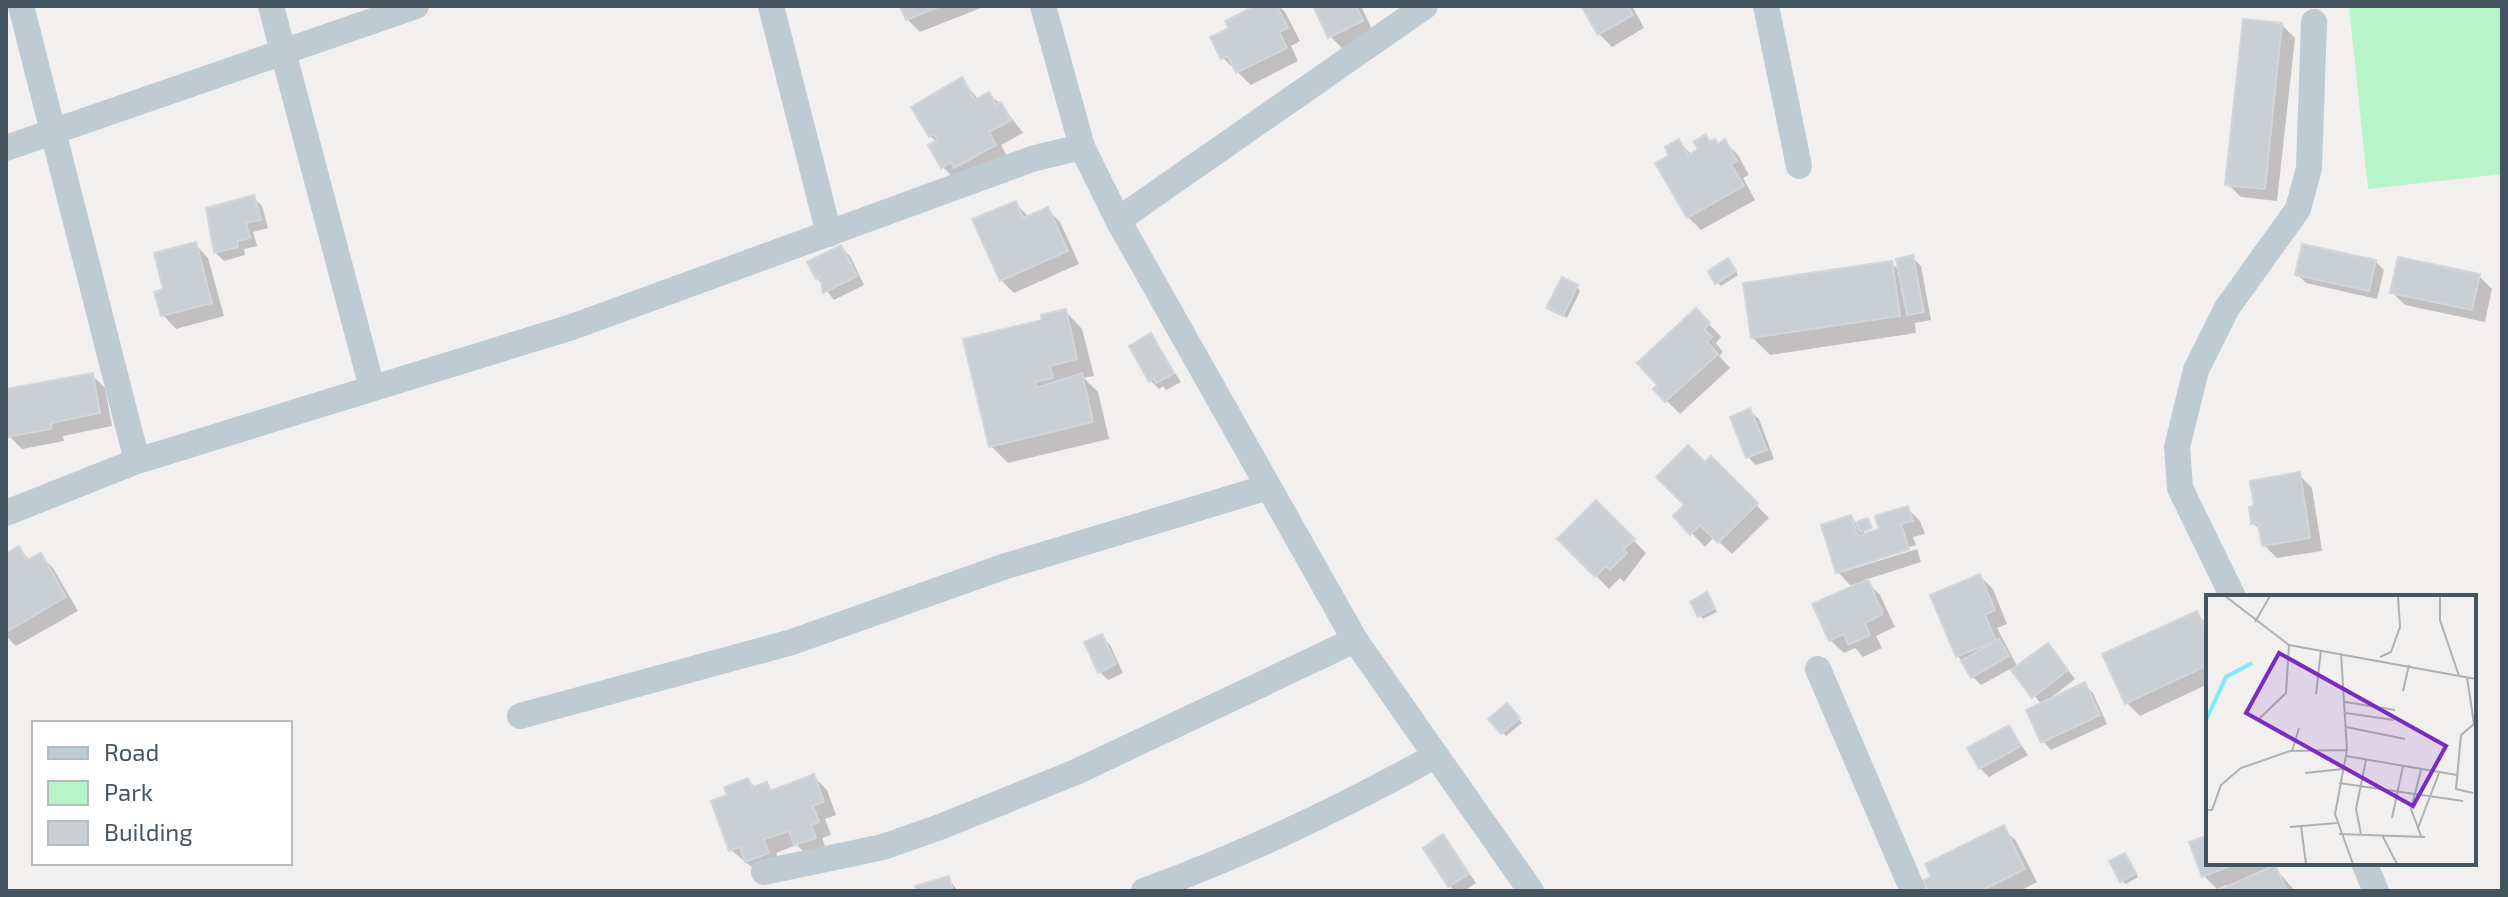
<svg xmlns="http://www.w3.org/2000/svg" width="2508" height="897" font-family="'Exo 2',sans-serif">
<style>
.green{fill:#b8f4ca}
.shadow{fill:#0003}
.building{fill:#cacfd4;stroke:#d2d6db;stroke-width:2}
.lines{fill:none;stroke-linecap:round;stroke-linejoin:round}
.street{stroke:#becbd3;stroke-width:26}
.inset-river{fill:none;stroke:#80e8f6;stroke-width:4}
.inset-road{fill:none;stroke:#adb1b5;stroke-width:2}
.view{fill:#7b2cbf;fill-opacity:0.15;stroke:#7b2cbf;stroke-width:4}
.inset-edge{fill:none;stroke:#45555f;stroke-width:4}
</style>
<rect width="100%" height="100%" fill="#f2efef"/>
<!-- green -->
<path class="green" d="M2349 6H2502V174L2368 189Z"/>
<!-- shadow -->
<path class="shadow" d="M902 6H986L920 32 907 19Z
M1259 6H1279L1285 12 1300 41 1291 46 1298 61 1251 85 1223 58 1231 29Z
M1315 6H1361L1374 34 1343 49 1330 36Z
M1583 6H1632L1644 28 1612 47 1599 34Z
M2282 25 2295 38 2277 201 2241 197 2228 184Z
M962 80 979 100 989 95 1001 104 1023 133 1001 145 1008 158 956 180 943 167 937 142 930 136Z
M1705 137 1719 145 1725 142 1738 155 1749 175 1743 178 1755 200 1701 230 1688 217 1672 156 1679 142 1692 155 1700 150Z
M253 197 262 206 268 228 253 232 257 246 244 249 245 255 224 261 215 252Z
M1016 204 1029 217 1047 209 1060 222 1079 264 1014 293 1001 280Z
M195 244 208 258 224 316 176 329 163 315Z
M841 248 850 256 864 285 834 300 817 278Z
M1912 257 1921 266 1931 320 1915 323 1916 333 1770 355 1753 338 1891 263 1901 272Z
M2375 261 2384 270 2377 299 2306 283 2298 275Z
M1732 264 1738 275 1721 286 1717 282Z
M2479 276 2492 289 2485 322 2405 305 2392 292Z
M1577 287 1580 291 1567 318 1549 308Z
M1065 311 1082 329 1094 376 1084 378 1098 392 1109 439 1008 463 991 446 1045 321Z
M1709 324 1721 337 1716 343 1723 352 1719 356 1730 368 1680 414 1655 389 1660 385 1640 363Z
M1151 336 1181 382 1166 390 1163 386 1159 389 1150 380Z
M92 375 105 388 112 426 63 436 64 441 22 449 9 436 6 391Z
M1750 411 1759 419 1774 459 1756 465 1748 457Z
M1711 459 1769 518 1732 554 1714 537 1705 547 1675 516 1687 505Z
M2299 475 2312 488 2322 551 2277 558 2264 545 2261 531 2253 523Z
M1596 503 1646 553 1624 582 1620 578 1609 589 1560 539Z
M1907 508 1920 521 1925 534 1913 537 1916 545 1843 568V572L1917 549 1921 562 1865 580 1880 595 1895 627 1876 636 1882 648 1863 657 1855 648 1844 653 1830 640 1863 583 1850 585 1837 571 1851 517 1858 524 1867 520 1872 526 1864 529V533L1874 532Z
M19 549 30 560 40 555 53 568 78 611 16 646 6 636V556Z
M1980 576 1993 589 2007 624 1997 628 2018 668 2056 654 2075 679 2048 700 2084 685 2093 693 2107 724 2051 750 2043 741 2042 705 2012 668 1981 685 1973 677 1958 656 1933 596Z
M1707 595 1717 612 1703 619 1700 615Z
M2196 613 2208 625V684L2140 716 2127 703Z
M1101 636 1110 645 1123 673 1108 680 1100 672Z
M1507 706 1522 723 1506 736 1491 719Z
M2009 728 2028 755 1989 777 1980 768Z
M814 777 827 790 836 815 825 819 831 835 822 838 827 851 809 857 797 845 776 853 781 866 760 874 731 850 730 796 748 780 756 788 766 784 774 792Z
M2003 828 2016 841 2037 882 2020 891H1931Z
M1443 837 1476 883 1464 891H1455L1450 886 1426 848Z
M2208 837V863H2284L2274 867 2295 891H2222L2228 888 2226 885 2217 889 2204 876Z
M2128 859 2138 877 2126 884 2122 881Z
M948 878 958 891H919Z"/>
<!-- building -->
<path class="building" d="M900 6H941L906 20Z
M1255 6H1277L1288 28 1279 32 1287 48 1236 73 1228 56 1221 59 1210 37 1229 28 1225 21Z
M1313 6H1356L1363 21 1328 38Z
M1581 6H1628L1633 15 1598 35Z
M2243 19 2282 23 2265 189 2225 185Z
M962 77 975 100 989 92 996 105 1001 102 1011 120 989 132 996 145 954 168 951 162 941 168 928 145 937 140 934 134 929 137 911 107Z
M1706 134 1709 142 1715 139 1718 144 1725 139 1737 161 1731 164 1744 186 1687 218 1655 163 1669 155 1665 147 1679 139 1688 155 1698 149 1693 142Z
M254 195 261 220 246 223 250 238 237 241 238 247 214 253 206 208Z
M1016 201 1023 218 1048 207 1068 251 1000 281 972 219Z
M196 242 212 303 161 316 154 292 163 289 154 253Z
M2302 244 2376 260 2369 291 2295 275Z
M841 245 857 276 823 293 820 276 816 279 807 262Z
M1913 255 1924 312 1907 315 1896 259Z
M2398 257 2480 274 2472 310 2390 293Z
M1728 258 1736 271 1715 284 1708 271Z
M1892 261 1900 316 1751 338 1743 283Z
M1562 277 1578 285 1563 316 1546 308Z
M1696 308 1710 323 1704 329 1712 337 1707 342 1718 354 1665 402 1653 389 1657 385 1637 363Z
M1066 309 1077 359 1050 366 1053 378 1035 382 1036 388 1082 373 1093 422 989 447 963 339 1042 320 1041 315Z
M1151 333 1174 373 1156 383 1154 378 1149 382 1129 346Z
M93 373 100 413 51 423V429L7 437 6 389Z
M1750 408 1767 450 1746 458 1730 417Z
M1688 445 1705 462 1711 456 1758 503 1718 543 1700 525 1690 535 1673 516 1684 505 1656 477Z
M2300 472 2310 538 2262 546 2258 523 2251 524 2249 507 2254 506 2250 481Z
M1596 500 1635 539 1623 550 1627 553 1610 570 1606 566 1595 577 1557 539Z
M1908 506 1913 521 1901 524 1909 549 1836 573 1821 525 1851 515 1858 536 1879 529 1875 516Z
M1868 518 1872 528 1860 532 1856 522Z
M19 546 27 560 41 553 66 597 6 632V554Z
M1980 574 1995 610 1985 615 1996 641 1956 657 1930 595Z
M1868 579 1883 614 1865 623 1870 635 1848 645 1844 634 1829 641 1812 604Z
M1707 592 1715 608 1698 617 1690 602Z
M2197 611 2208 635V665L2125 704 2102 654Z
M1102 634 1116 664 1098 673 1084 642Z
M1999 639 2009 656 1971 678 1961 661Z
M2048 643 2068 670 2032 698 2011 670Z
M2085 682 2100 715 2041 743 2026 710Z
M1507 703 1520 718 1501 734 1488 719Z
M2009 725 2021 746 1979 769 1967 748Z
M814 774 824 802 813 806 819 822 811 825 816 838 794 845 789 831 764 839 769 853 745 862 740 847 729 851 711 801 727 795 724 787 748 778 752 787 767 782 770 791Z
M2004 825 2025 869 1981 891H1929L1923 880 1931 877 1925 864Z
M1443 834 1469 874 1448 887 1423 848Z
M2208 835V863H2238L2202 877 2189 842Z
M2125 853 2136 873 2120 882 2109 861Z
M2275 865 2287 891H2217Z
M949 876 953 891H917L915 886Z"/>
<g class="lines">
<!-- street -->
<path class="street" d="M21 6 137 461
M271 6 372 388
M771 6 829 234
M1043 6 1082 147 1118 220 1355 640 1531 891
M1766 6 1799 166
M6 148 416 6
M1118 220 1425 6
M6 513 137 461 572 327 1035 158 1082 147
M2233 597 2180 488 2177 447 2196 370 2227 308 2298 209 2309 168 2314 22
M1818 669 1913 891
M520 716 792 642 1003 567 1268 487
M2364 863 2376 891
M764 872 883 847 940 827 1076 772 1355 640
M1144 891C1245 854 1340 809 1435 756"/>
</g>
<!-- overview -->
<g transform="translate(2206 595)">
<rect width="270" height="270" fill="#f2efef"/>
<path class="inset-river" d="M0 125 20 82 46 68"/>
<path class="inset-road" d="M19 1 83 50 270 84M234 1V25L253 81M49 27 64 1M135 58 141 155 129 219 147 269M174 62 185 57 194 32 192 1M261 82 268 129M197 96 203 70M110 99 115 55M139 107 189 115M140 118 188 125M53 124 80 98 83 50M140 132 199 144M86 156 93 133M140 161 251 180M99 178 137 174M133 188 257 206M267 198 250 194 255 140 268 129M0 215H6L15 190 35 173 84 156 141 155M186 223 197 171M95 231 100 269M84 232 131 228M212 233 233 178M133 239 219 242M155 239 150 214 160 165M176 240 191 269M215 241 205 214 215 175"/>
<path class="view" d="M73 58 240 151 207 211 40 118Z"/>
<rect width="270" height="270" class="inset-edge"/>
</g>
<!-- border -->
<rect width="2508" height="897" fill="none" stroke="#45555f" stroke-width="16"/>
<!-- legend -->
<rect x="32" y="721" width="260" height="144" fill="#ffffff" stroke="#b5bbbf" stroke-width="2"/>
<rect x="48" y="747" width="40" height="12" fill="#becbd3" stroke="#b5bbbf" stroke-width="2"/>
<text x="104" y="761" font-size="24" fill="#45555f">Road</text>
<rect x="48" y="781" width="40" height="24" fill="#b8f4ca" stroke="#b5bbbf" stroke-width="2"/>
<text x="104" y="801" font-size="24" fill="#45555f">Park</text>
<rect x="48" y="821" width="40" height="24" fill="#cacfd4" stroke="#b5bbbf" stroke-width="2"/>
<text x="104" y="841" font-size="24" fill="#45555f">Building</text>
</svg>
